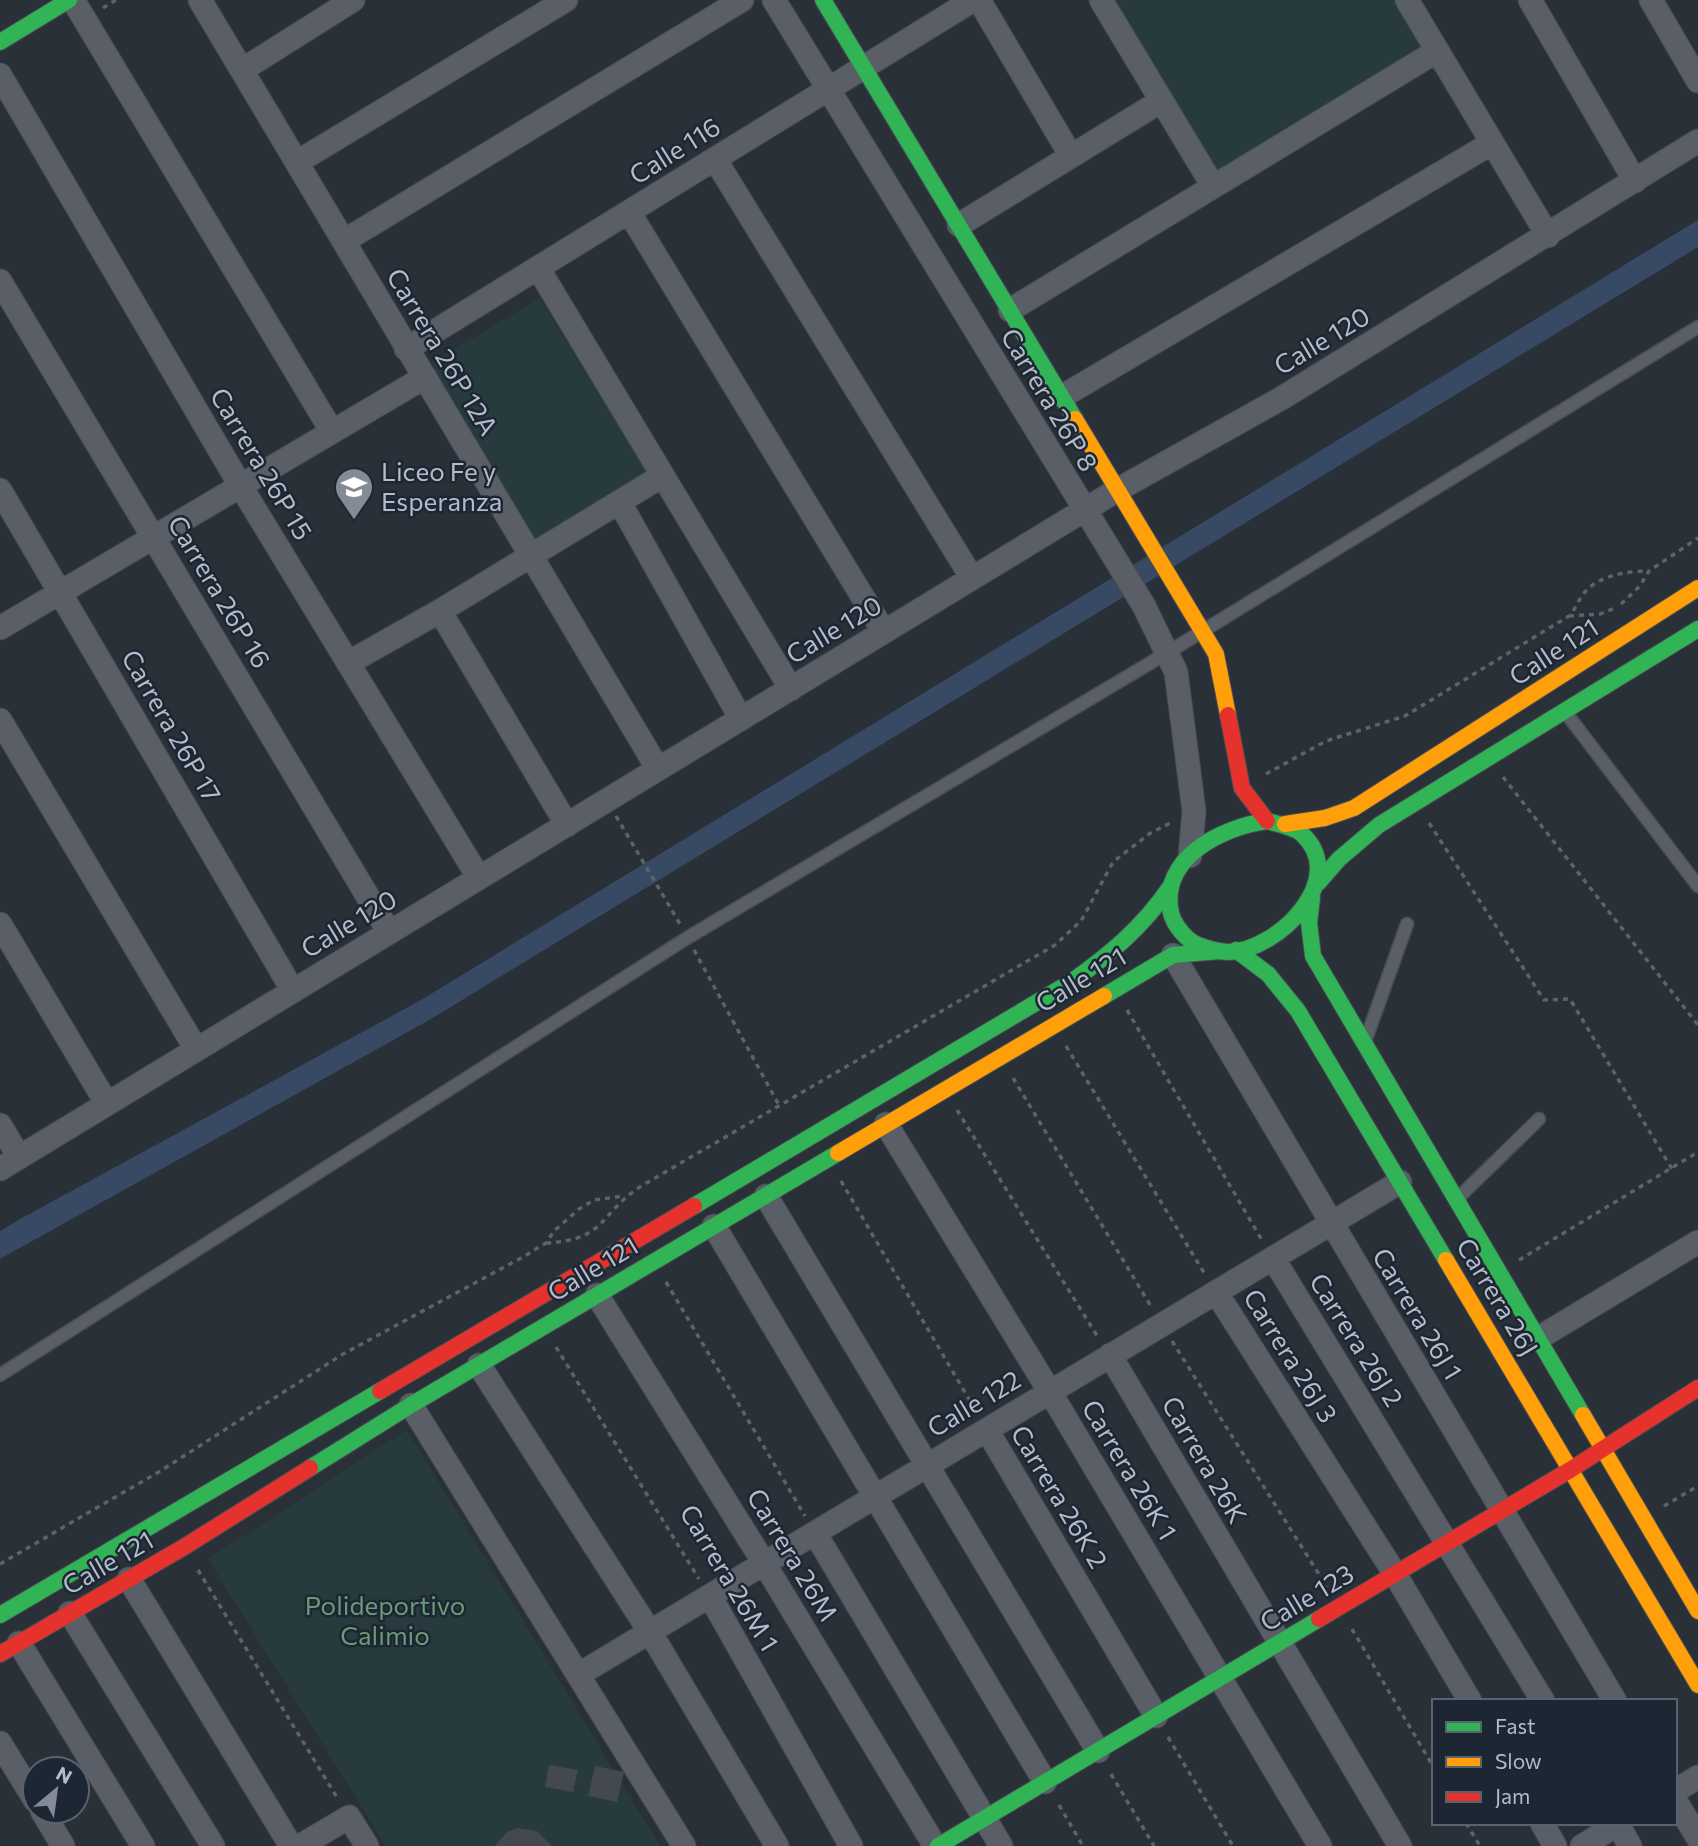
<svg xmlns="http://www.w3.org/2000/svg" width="1698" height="1846" font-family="Commissioner,sans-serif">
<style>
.green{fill:#273a3e}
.water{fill:#384963}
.building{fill:#444950}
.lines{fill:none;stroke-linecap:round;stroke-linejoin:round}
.lane-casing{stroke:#484c53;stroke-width:15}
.street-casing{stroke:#484c53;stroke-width:25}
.fast-casing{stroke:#484c53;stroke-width:18}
.slow-casing{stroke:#484c53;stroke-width:18}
.jam-casing{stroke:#484c53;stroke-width:18}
.path{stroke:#5d636a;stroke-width:3.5;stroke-dasharray:5 5;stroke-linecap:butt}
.lane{stroke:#5a5e66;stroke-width:12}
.street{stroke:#5a5e66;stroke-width:23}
.fast{stroke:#30b455;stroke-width:16}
.slow{stroke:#ff9f0a;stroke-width:16}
.jam{stroke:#e5322d;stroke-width:16}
.labels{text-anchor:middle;stroke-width:5;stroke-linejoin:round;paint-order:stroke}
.street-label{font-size:26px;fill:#b4bcc9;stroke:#1d2633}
.poi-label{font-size:26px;fill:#b4bcc9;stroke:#1d2633;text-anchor:start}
.park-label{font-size:26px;fill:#6b9a76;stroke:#1d2633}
</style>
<rect width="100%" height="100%" fill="#2a3038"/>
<!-- green -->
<path class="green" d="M1101 0H1407L1437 51 1213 186Z
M540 298 648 474 534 543 426 366Z
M407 1430 660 1846H386L208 1559Z"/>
<!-- water -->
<path class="water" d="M1698 220V247L431 1019 0 1259V1231L22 1218 421 1000Z"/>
<!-- building -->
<path class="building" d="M549 1765 578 1770 573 1792 545 1787Z
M595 1766 624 1772 617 1802 588 1796Z
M517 1828 537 1831 552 1846H495L507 1832Z"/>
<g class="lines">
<defs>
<path id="lane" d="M1566 713 1698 886
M1366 1039 1407 924
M1457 1199 1539 1119
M0 1375 687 938 1167 653 1698 327"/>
<path id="street" d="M73 0 331 430
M200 0 658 769
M774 0 1144 606 1176 672 1194 811 1190 856
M979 0 1071 156
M1101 0 1213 186
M1407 0 1548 236
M1530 0 1635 181
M1651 0 1698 81
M242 70 353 0
M0 75 240 485 479 878
M715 159 972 578
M299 161 566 0
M629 212 884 632
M959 225 1161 101
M344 241 742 0
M538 268 791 689
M0 281 389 932
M1010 310 1437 51
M406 349 973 0
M1063 396 1492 143
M0 490 293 991
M620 503 741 719
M440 611 567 825
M0 628 425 377
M348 663 440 611 662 476
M0 720 196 1049
M0 924 107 1104
M1173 955 1615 1701
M886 1124 1050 1392 1320 1846
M0 1125 19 1157
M0 1169 1119 489 1282 398 1698 141
M766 1196 1098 1751
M714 1226 1045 1782
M1273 1258 1543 1701
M1216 1292 1395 1574 1470 1701
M597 1295 764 1563 935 1846
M1537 1339 1698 1242
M1110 1355 1400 1846
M479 1365 650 1632 777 1846
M411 1405 684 1846
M987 1430 1156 1716
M815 1533 1001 1846
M129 1579 291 1846
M710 1596 851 1846
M70 1613 213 1846
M19 1643 143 1846
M578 1675 1400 1182
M0 1743 35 1800
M1675 1791 1698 1777
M1675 1800 1698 1838
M42 1811 63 1846
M1542 1823 1555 1846
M1617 1823 1630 1846
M300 1846 349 1817 367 1846
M1582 1846 1620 1823"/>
<path id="fast" d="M823 0 1075 419
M0 42 69 0
M1267 821C1277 824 1294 827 1302 834 1350 878 1279 950 1229 952 1220 952 1206 948 1198 945 1186 940 1174 925 1171 913 1159 858 1222 827 1267 821Z
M1318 883 1339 859 1379 825 1698 629
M1312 898 1309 923 1313 956 1583 1415
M1236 950 1268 974 1298 1011 1446 1260
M1104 996 1173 955 1220 951
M694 1206 1071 982C1110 954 1143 927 1170 887
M310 1468 411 1405 838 1153
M0 1615 380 1391
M938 1846 1319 1619"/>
<path id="slow" d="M1075 419 1216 654 1228 715
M1285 824 1325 818 1354 808 1698 588
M838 1153 1104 996
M1446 1260 1698 1685
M1583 1415 1698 1611"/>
<path id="jam" d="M1228 715 1242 788 1267 821
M380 1391 694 1206
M1319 1619 1570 1470 1698 1388
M0 1654 184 1547 310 1468"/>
</defs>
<!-- lane casing -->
<use href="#lane" class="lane-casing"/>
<!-- street casing -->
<use href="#street" class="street-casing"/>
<!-- fast casing -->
<use href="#fast" class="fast-casing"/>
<!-- slow casing -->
<use href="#slow" class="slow-casing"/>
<!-- jam casing -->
<use href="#jam" class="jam-casing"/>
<!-- path -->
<path class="path" d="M103 8 116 0
M1621 604 1640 586 1649 571 1698 538
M1569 616 1600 614 1615 608
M1266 774 1326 741 1405 716 1569 616C1576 609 1578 600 1584 593 1599 575 1628 571 1649 571
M1503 777 1698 1025
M616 816 680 924
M1429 823 1544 1000 1570 999 1672 1169
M694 950 780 1107
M1127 1010 1263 1242
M1066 1046 1206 1276
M1013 1078 1152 1308
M957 1110 1099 1339
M841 1181 977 1413
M546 1243C608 1240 598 1213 643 1185L1055 945 1081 921 1113 862 1149 834 1172 822
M1519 1260 1698 1152
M666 1282 805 1516
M1172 1341 1327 1587
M556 1347 699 1579
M1664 1506 1698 1486
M0 1564 162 1470 343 1354 523 1257 546 1243 554 1231 579 1209 594 1200 624 1196
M198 1570 338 1799
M1352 1629 1434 1768
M1168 1737 1233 1846
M1111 1774 1154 1846
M1059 1805 1083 1846
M1466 1823 1480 1846"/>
<!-- lane -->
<use href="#lane" class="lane"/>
<!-- street -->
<use href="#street" class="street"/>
<!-- fast -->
<use href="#fast" class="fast"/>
<!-- slow -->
<use href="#slow" class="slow"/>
<!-- jam -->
<use href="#jam" class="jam"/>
</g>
<!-- icons -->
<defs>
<symbol id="school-pin" viewBox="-11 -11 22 30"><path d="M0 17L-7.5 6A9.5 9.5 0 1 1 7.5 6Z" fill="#848b96" stroke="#1d2633"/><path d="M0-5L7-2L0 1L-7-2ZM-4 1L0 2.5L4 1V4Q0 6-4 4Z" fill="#fff"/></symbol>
</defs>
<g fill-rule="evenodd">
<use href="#school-pin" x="332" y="465" width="44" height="60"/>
</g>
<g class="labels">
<!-- street labels -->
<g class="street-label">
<text transform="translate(675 151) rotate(-32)" y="9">Calle 116</text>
<text transform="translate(1322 341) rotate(-31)" y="9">Calle 120</text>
<text transform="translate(442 352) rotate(59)" y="9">Carrera 26P 12A</text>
<text transform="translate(1049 400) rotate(59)" y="9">Carrera 26P 8</text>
<text transform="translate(261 464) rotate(59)" y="9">Carrera 26P 15</text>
<text transform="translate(219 592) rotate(59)" y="9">Carrera 26P 16</text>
<text transform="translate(834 630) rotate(-31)" y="9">Calle 120</text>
<text transform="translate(1554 652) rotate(-33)" y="9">Calle 121</text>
<text transform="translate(171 726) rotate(60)" y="9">Carrera 26P 17</text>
<text transform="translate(349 924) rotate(-31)" y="9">Calle 120</text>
<text transform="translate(1081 980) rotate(-31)" y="9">Calle 121</text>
<text transform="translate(593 1269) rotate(-31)" y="9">Calle 121</text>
<text transform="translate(1497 1297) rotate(59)" y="9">Carrera 26J</text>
<text transform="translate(1417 1314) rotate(59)" y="9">Carrera 26J 1</text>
<text transform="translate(1356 1340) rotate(58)" y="9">Carrera 26J 2</text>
<text transform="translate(1290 1356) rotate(58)" y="9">Carrera 26J 3</text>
<text transform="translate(974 1404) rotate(-31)" y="9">Calle 122</text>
<text transform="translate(1204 1460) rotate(60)" y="9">Carrera 26K</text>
<text transform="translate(1129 1470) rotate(59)" y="9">Carrera 26K 1</text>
<text transform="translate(1059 1497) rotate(59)" y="9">Carrera 26K 2</text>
<text transform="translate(792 1555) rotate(59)" y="9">Carrera 26M</text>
<text transform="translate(108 1563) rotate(-30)" y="9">Calle 121</text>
<text transform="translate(729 1578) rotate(59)" y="9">Carrera 26M 1</text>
<text transform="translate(1307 1598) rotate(-31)" y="9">Calle 123</text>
</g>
<!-- poi labels -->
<g class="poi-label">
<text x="381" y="481">Liceo Fe y<tspan x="381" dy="30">Esperanza</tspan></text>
</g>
<!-- park labels -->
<g class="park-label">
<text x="385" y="1615">Polideportivo<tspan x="385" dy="30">Calimio</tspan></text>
</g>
</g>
<!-- legend -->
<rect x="1432" y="1699" width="245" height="126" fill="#1d2633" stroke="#59626f" stroke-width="2"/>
<rect x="1446" y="1722" width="35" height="10" fill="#30b455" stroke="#59626f" stroke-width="2"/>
<text x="1495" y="1734" font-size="21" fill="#b4bcc9">Fast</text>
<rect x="1446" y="1757" width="35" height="10" fill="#ff9f0a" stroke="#59626f" stroke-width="2"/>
<text x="1495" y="1769" font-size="21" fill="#b4bcc9">Slow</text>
<rect x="1446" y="1792" width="35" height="10" fill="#e5322d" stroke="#59626f" stroke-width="2"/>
<text x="1495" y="1804" font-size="21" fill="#b4bcc9">Jam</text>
<!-- north arrow -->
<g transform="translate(56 1790) rotate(29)"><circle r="33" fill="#1d2633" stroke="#59626f" stroke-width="2"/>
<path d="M0-5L12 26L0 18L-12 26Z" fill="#848b96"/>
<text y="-10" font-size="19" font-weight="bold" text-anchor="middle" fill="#b4bcc9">N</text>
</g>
</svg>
